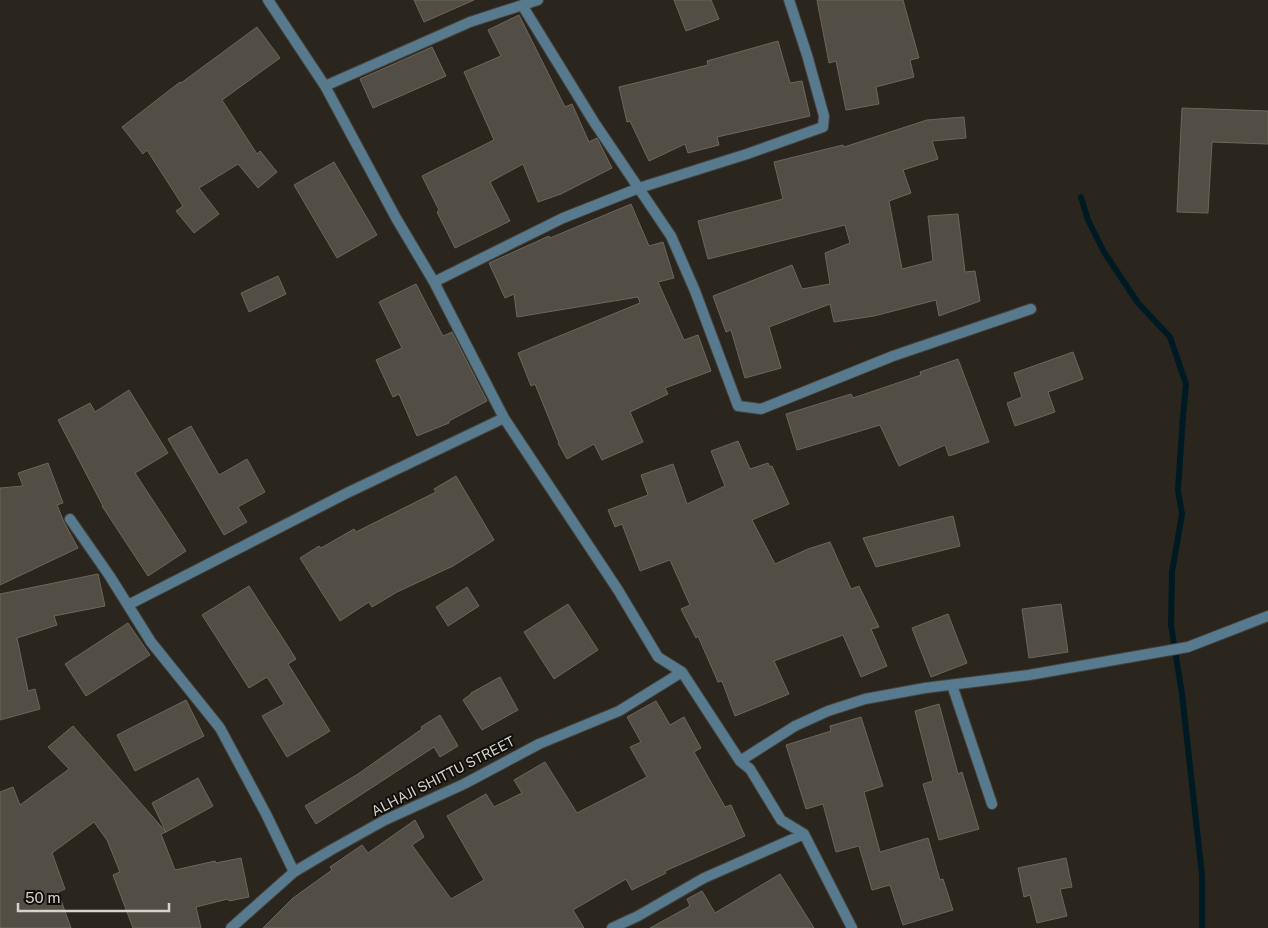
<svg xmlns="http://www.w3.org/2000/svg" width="1268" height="928" font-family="'Public Sans',sans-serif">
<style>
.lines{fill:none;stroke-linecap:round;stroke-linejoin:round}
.stream{stroke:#001a24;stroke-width:6}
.building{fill:#524e45;stroke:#6b675d}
.minor-casing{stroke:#46423a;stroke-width:12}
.minor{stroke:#587a8e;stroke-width:10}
.labels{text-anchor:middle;stroke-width:4;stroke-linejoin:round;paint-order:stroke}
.street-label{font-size:14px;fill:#d6d3ce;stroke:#110f0c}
</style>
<rect width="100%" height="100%" fill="#2a261e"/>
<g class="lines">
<!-- stream -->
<path class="stream" d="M1081 197 1088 220 1104 252 1138 303 1170 337 1186 384 1183 416 1178 490 1182 514 1172 572 1171 625 1182 694 1202 875V928"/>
</g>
<!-- building -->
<path class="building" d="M414 0H474L424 22Z
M674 0H711L719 19 686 31Z
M817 0H903L919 58 910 60 914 77 876 87 879 104 846 110 836 61 829 63Z
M519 15 565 107 572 104 589 142 597 138 612 168 561 194 538 202 523 164 490 182 510 221 455 248 437 212 439 210 422 176 494 140 464 72 501 56 488 30Z
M257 27 280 58 222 100 257 154 260 151 277 172 258 188 238 164 199 188 219 214 194 233 176 211 183 206 147 150 143 154 122 127 180 82 181 83Z
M778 41 790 83 802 81 810 116 717 137 719 145 688 153 685 144 649 161 630 121 627 122 619 87 708 65 707 61Z
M432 47 446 76 373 108 360 79Z
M1182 108 1268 111V144L1212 142 1208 213 1177 212Z
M964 117 966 138 932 141 938 159 903 170 911 193 889 201 902 269 933 261 928 216 958 214 965 272 975 271 980 301 939 316 936 300 874 316 834 322 830 304 769 327 781 368 745 378 731 330 726 332 713 296 792 265 802 289 830 284 825 253 850 243 845 225 708 259 698 221 783 199 774 162 843 145 844 147 927 120Z
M334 162 377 235 337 258 294 185Z
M631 204 649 246 663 242 674 278 658 282 684 340 698 335 711 371 665 388 668 394 630 412 643 442 602 460 594 444 567 459 558 443H559L535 384 531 386 518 353 640 303 638 297 517 317 514 294 505 298 489 263 549 236 550 238Z
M278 276 286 294 249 312 241 293Z
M416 284 443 336 452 332 487 401 449 421V423L417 436 399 394 393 397 376 360 402 348 379 302Z
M1073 352 1083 379 1048 392 1055 412 1015 426 1007 403 1022 397 1014 373Z
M958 359 989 442 949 456 945 445 899 466 880 425 797 450 786 414 851 394 853 398 921 375 920 372Z
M129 390 168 453 135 473 186 551 148 576 102 506H103L58 420 90 403 95 412Z
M191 426 219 475 247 459 265 492 238 507 247 522 224 535 168 439Z
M738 441 750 469 768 463 770 467 772 466 789 504 752 520 775 564 808 549 830 542 851 589 859 586 879 627 871 629 887 666 861 677 843 635 774 661 789 694 735 716 722 681 718 682 698 636 696 638 681 609 690 605 670 560 640 571 622 524 615 527 608 510 648 495 641 475 673 464 687 504 725 486 711 451Z
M48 463 63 503 57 505 64 522 78 548 0 585V488L23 486 18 473Z
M456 476 494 540 453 566 397 592 372 607 369 602 340 621 300 558 319 546 321 548 354 529 356 532 436 492 434 489Z
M953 516 960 546 876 567 863 538Z
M98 574 105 606 54 616 57 625 17 638 28 691 35 689 40 709 0 720V594Z
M249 586 296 659 288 664 330 731 287 757 262 716 284 704 267 677 249 688 202 615Z
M467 587 479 606 448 626 436 607Z
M568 604 598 650 554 679 524 632Z
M1061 604 1068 652 1029 658 1022 609Z
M948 614 967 663 931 677 912 628Z
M128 623 150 655 86 696 65 664Z
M500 677 518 710 482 730 463 700 471 694V693Z
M186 700 204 736 135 771 117 735Z
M656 701 670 725 684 717 701 748 694 752 725 807 731 805 745 836 665 871 666 873 632 890 626 879 573 910 584 928H263L293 898 332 870 330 867 362 845 368 853 415 820 424 837 412 845 451 899 484 880 447 816 486 794 494 807 522 793 514 780 545 762 577 813 647 777 630 747 641 742 627 717Z
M939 704 958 774 962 772 979 829 939 840 923 784 933 781 915 711Z
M440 715 458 746 440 757 434 747 316 824 305 806 358 774 422 729 421 727Z
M861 717 883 786 864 792 880 852 928 838 940 880 943 879 953 910 903 925 890 885 872 890 859 846 836 852 823 804 806 809 786 745 831 731 830 726Z
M73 726 166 832 161 834 175 870 215 861 216 863 241 858 249 897 229 901 228 899 196 907 201 928H133L113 875 120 872 107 840 94 822 52 853 65 889 58 892 71 928H0V792L13 787 20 805 69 769 48 747Z
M198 778 213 806 166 832 152 803Z
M1066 858 1072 887 1060 889 1067 916 1037 923 1030 895 1024 897 1018 868Z
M780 874 814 928H650L690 906 687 899 702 891 715 913Z"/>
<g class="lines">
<defs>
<path id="minor" d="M268 0 325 86 396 218 434 282 504 418 618 590 658 657 682 672 740 761 750 769 781 820 804 834 852 928
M522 5 594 122 671 236 695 291 738 406 761 409 893 356 1031 309
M325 86 470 22 538 0
M434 282 563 218 639 188 747 154 823 127 824 116 807 55 789 0
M70 519 109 575 151 642 220 728 266 814 294 872
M128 605 347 493 504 418
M952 685 992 804
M740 761 795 726 828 711 865 699 925 688 1029 675 1188 647 1268 616
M231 928 294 872 331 850 385 820 464 784 539 744 619 711 682 672
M612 928 638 916 704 878 804 834"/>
</defs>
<!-- minor casing -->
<use href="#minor" class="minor-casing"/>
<!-- minor -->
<use href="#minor" class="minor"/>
</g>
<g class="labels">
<!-- street labels -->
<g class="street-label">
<text transform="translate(443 776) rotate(-27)" y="5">ALHAJI SHITTU STREET</text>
</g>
</g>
<!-- scale -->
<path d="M18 903v8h151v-8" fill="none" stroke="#d6d3ce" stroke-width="2.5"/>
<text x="25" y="903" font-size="15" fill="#d6d3ce" stroke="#110f0c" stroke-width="4" paint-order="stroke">50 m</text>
</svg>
